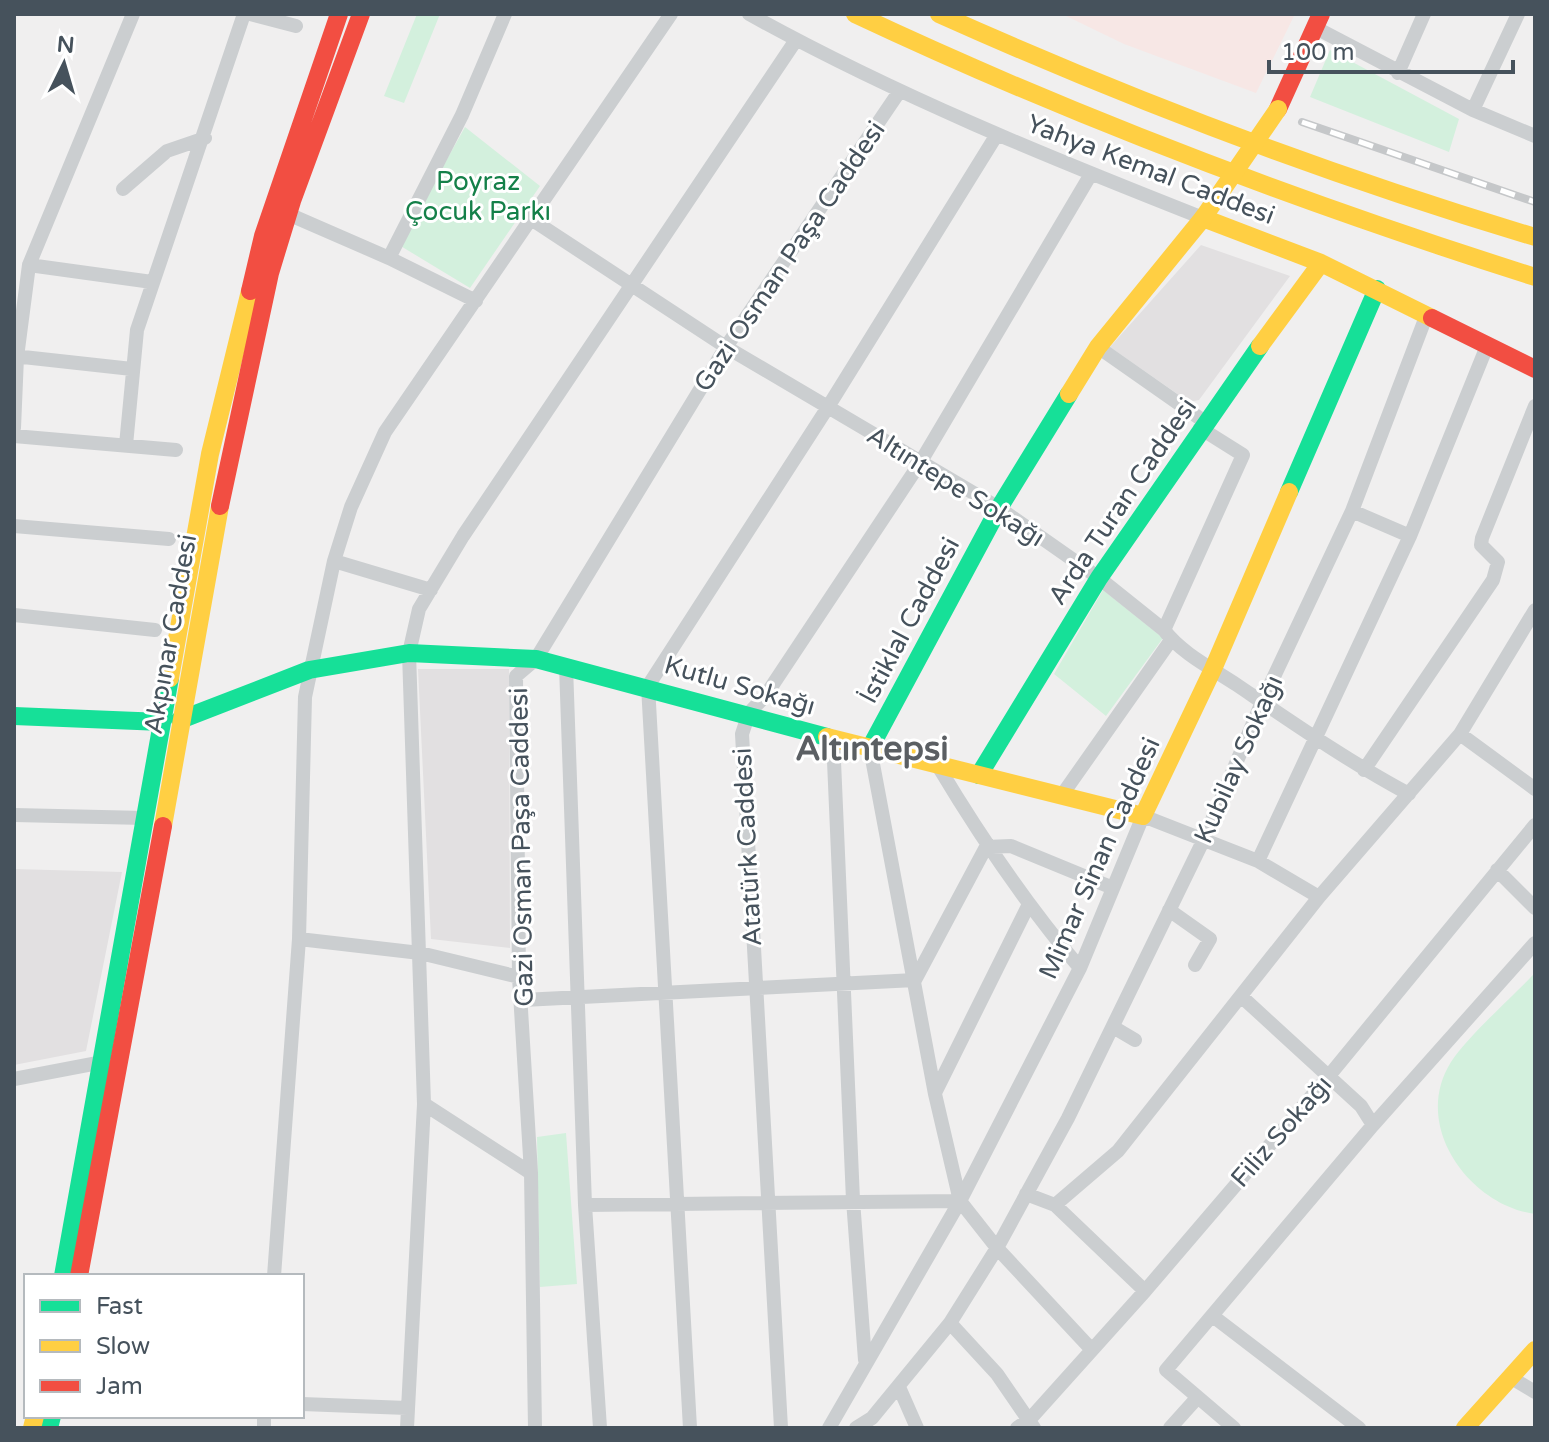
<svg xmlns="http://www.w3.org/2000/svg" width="1549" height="1442" font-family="'Varela Round',sans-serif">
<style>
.education{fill:#e2e0e1}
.medical{fill:#f7e7e5}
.green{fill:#d3f0dd}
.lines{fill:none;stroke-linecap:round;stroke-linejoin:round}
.street{stroke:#cbced0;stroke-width:14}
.fast{stroke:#16e098;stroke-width:18}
.slow{stroke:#ffcf43;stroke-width:18}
.jam{stroke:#f24e42;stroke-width:18}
.rail-casing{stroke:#c5c7c9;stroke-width:8}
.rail{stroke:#fff;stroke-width:5;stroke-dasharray:15;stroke-linecap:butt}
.slow-bridge{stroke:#ffcf43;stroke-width:18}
.labels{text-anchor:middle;stroke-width:6;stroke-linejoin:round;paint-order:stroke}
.street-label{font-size:26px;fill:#46525c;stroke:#fff}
.park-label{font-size:26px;fill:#148049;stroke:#fff}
.district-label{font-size:34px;font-weight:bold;fill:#5b5f63;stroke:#fff}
</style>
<rect width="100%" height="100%" fill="#f0efef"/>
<!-- education -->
<path class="education" d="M1201 245 1290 276 1199 400 1189 402 1110 347Z
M418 669H509L510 948 431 939Z
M14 869 122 872 86 1051 14 1065Z"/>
<!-- medical -->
<path class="medical" d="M1062 14H1295L1256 93 1124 44Z"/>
<!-- green -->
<path class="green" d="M417 14H440L404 103 384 96Z
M1330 50 1459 119 1449 152 1310 97Z
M465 127 540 186 470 288 399 245Z
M1103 590 1163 638 1106 716 1054 674Z
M1535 973V1214C1469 1205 1411 1125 1451 1062 1467 1037 1512 997 1535 973Z
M566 1133 577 1284 540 1287 537 1137Z"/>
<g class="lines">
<!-- street -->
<path class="street" d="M250 14 296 26
M749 14C895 95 1048 157 1203 218
M1316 28 1473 110 1535 136
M1398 73 1424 14
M1473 110 1518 14
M123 189 167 151 205 138
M288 214 389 258 476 301
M531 219 726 347 999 508 1099 578 1164 630C1181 653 1213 669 1237 685 1293 723 1349 762 1409 794
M389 258 462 115 505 14
M29 265 152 282
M1098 347 1205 422
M14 356 132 369
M14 428 17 357 29 265 133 14
M14 436 176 450
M126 445 137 330 244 14
M1352 511 1410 536
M14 526 169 539
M334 561 431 590
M14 615 155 630
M1164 630 1243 455 1200 428
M566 666 585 1205 600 1428
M1460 734 1535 789
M833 738 853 1200 865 1360
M870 748 935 1094 960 1201 997 1248 1092 1350
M938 766C981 838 1026 904 1080 968
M1364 770 1493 580 1498 562 1481 545 1482 538 1535 406
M1062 795 1171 640
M14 815 145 818
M986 847 1011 846 1113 888
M1258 861 1410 536 1487 346
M1497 870 1535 908
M1169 910 1210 939 1195 965
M299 939 420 953 519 977
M1242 997 1361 1106 1373 1125
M523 1000 915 980 986 847
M1113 1027 1135 1040
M14 1079 103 1062
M935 1093 1028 906
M424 1104 531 1173
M1026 1194 1055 1205 1145 1291
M585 1205 960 1201
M1055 1205 1118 1151 1319 897 1460 734 1535 610
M274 1276 299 939 305 697 334 561 351 507 385 432 671 14
M1214 1317 1359 1428
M950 1323 997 1374 1034 1428
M1510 1377 1535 1392
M899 1387 917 1428
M302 1404 407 1408
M264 1428V1416
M407 1428 424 1104 409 653 419 609 463 536 796 40
M535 1428 531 1173 519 977 516 676 536 659 726 347 899 92
M690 1428 648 686 828 407 996 136
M781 1428 742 734 749 713 766 695 920 463 1091 174
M829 1428 960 1201 1080 968 1143 816 1258 861 1319 897
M856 1428 872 1418 950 1323 997 1248 1068 1118 1204 839 1262 702 1352 511 1427 314
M1017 1428 1030 1419 1145 1291 1328 1077 1535 825
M1170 1428 1197 1398
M1234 1428 1166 1370 1373 1125 1535 943"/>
<!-- fast -->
<path class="fast" d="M1289 492 1377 289
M14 716 162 722
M180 720 309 670 409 653 536 659 827 737
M870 748 999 508 1069 394
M979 775 1099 578 1260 346
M63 1276 170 678
M49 1428 52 1416"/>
<!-- slow -->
<path class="slow" d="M855 14C1076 118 1302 203 1535 277
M939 14C1133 101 1331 176 1535 237
M1260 346 1321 263
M1069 394 1098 347 1203 218 1321 263 1432 318
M170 678 210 454 250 291
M827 737 1143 816 1213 669 1289 492
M163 826 220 506
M32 1428 35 1416
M1465 1428 1535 1350"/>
<!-- jam -->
<path class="jam" d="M1278 109 1321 14
M250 291 263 236 339 14
M1432 318 1535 369
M220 506 270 273 292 201 361 14
M79 1276 163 826"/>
<defs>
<path id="rail" d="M1302 122 1535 202"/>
</defs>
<!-- rail casing -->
<use href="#rail" class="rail-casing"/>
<!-- rail -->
<use href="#rail" class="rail"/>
<!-- slow-bridge -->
<path class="slow-bridge" d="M1203 218 1278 109"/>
</g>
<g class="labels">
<!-- street labels -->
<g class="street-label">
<text transform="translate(1151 169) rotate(21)" y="9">Yahya Kemal Caddesi</text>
<text transform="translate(789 256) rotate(-56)" y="9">Gazi Osman Paşa Caddesi</text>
<text transform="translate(956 486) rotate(32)" y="9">Altıntepe Sokağı</text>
<text transform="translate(1122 501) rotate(-56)" y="9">Arda Turan Caddesi</text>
<text transform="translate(909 620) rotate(-62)" y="9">İstiklal Caddesi</text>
<text transform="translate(170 634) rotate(-80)" y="9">Akpınar Caddesi</text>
<text transform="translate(740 685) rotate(16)" y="9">Kutlu Sokağı</text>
<text transform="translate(1238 759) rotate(-66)" y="9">Kubilay Sokağı</text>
<text transform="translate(521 847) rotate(-91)" y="9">Gazi Osman Paşa Caddesi</text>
<text transform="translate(747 847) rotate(-93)" y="9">Atatürk Caddesi</text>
<text transform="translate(1099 858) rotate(-66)" y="9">Mimar Sinan Caddesi</text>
<text transform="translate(1281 1131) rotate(-49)" y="9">Filiz Sokağı</text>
</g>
<!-- park labels -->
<g class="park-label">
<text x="478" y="190">Poyraz<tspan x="478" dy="30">Çocuk Parkı</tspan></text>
</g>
<!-- district labels -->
<g class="district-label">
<text x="872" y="760">Altıntepsi</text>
</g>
</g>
<!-- border -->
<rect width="1549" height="1442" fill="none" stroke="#46525c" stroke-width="32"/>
<!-- legend -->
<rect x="24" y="1274" width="280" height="144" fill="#ffffff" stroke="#b5babe" stroke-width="2"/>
<rect x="40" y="1300" width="40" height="12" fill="#16e098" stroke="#b5babe" stroke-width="2"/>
<text x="96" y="1314" font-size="24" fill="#46525c">Fast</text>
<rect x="40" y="1340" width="40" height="12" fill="#ffcf43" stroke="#b5babe" stroke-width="2"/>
<text x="96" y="1354" font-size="24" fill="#46525c">Slow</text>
<rect x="40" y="1380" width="40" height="12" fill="#f24e42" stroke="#b5babe" stroke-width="2"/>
<text x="96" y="1394" font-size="24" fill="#46525c">Jam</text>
<!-- north arrow -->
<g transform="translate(64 64) rotate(5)" stroke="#ffffff" stroke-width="6" paint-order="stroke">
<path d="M0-6L14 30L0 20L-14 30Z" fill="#46525c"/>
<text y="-12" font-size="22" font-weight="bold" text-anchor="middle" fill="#46525c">N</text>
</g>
<!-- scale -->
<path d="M1269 60v12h244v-12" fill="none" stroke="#46525c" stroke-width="4"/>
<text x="1281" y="60" font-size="24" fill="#46525c" stroke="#ffffff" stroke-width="6" paint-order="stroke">100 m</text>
</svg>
